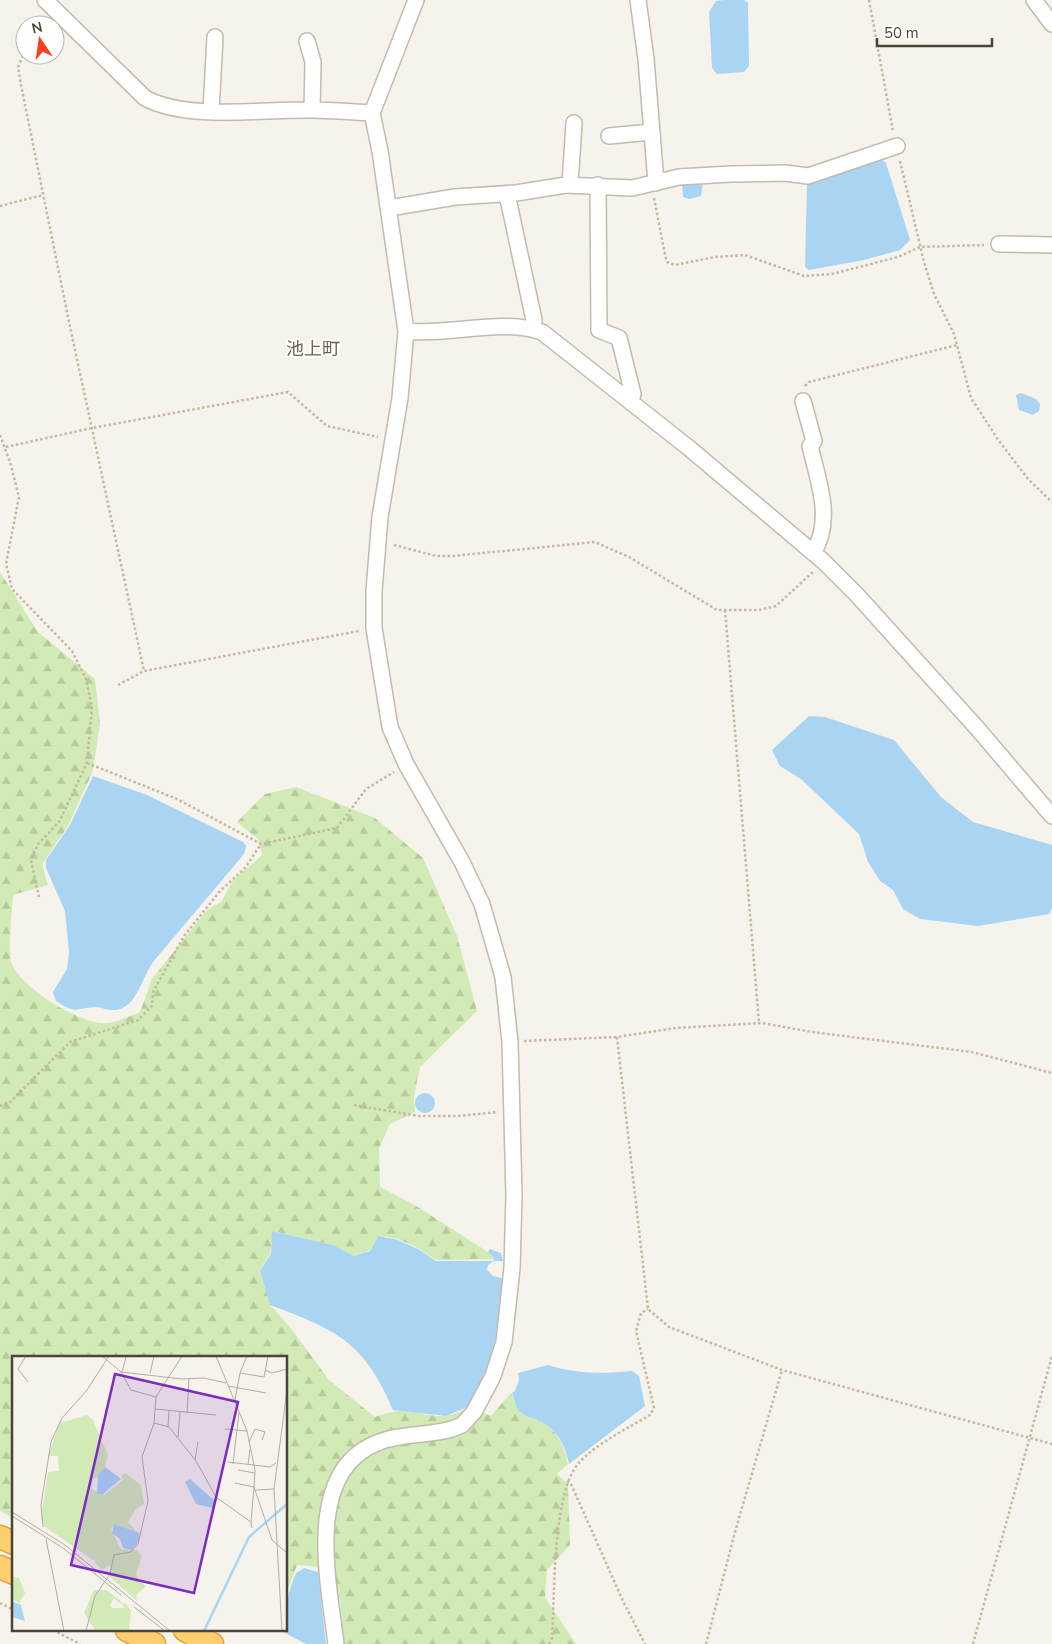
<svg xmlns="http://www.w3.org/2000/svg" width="1052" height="1644" font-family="'Nunito Sans','Noto Sans JP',sans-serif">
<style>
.forest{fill:url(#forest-firs)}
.water{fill:#a9d4f2}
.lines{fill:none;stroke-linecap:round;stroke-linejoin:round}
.minor-casing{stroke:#c2bbae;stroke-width:18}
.highway-casing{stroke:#e0a43c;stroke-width:25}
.path{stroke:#c4b79f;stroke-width:2.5;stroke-dasharray:2.5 2.5;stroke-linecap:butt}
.minor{stroke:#fff;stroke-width:15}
.highway{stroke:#ffcf6e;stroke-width:22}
.labels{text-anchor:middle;stroke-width:4;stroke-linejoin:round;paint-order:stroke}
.quarter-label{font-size:18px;fill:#6e6250;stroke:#fff}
.inset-river{fill:none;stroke:#a9d4f2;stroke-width:2.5}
.inset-road{fill:none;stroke:#b2ada4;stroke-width:1}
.view{fill:#7b2cbf;fill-opacity:0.15;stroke:#7b2cbf;stroke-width:2.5}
.inset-edge{fill:none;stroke:#4b4439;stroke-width:2.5}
</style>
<defs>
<pattern id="forest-firs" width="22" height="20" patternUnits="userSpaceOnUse" patternTransform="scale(1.25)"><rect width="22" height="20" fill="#d2eab5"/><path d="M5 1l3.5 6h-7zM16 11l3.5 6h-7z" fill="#b6ca9c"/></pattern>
</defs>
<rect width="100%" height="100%" fill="#f6f3ec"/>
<!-- forest -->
<path class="forest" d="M0 572 38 632 95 679 100 724 93 771 68 826 42 864 48 885 13 895C12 910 8 949 11 961 17 986 82 1026 107 1023 118 1022 130 1016 140 1012L152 979 207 910 221 902 233 880 262 855 258 839 237 822 265 794 296 787 375 818 423 858 457 936 477 1011 420 1067 414 1096 415 1112 390 1124 379 1148 380 1187 413 1204 488 1252 494 1259 436 1260 420 1249 398 1239 378 1236 370 1250 354 1256 333 1245 273 1231 270 1254 260 1271 270 1305 290 1327 329 1380 375 1417C409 1404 413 1416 444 1416 452 1416 462 1410 470 1407L491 1416 511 1393C514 1400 516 1409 523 1414 527 1417 533 1418 538 1420 557 1429 564 1444 568 1464L557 1474 568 1484 570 1545 547 1570 545 1597 576 1644H342L343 1638 340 1599 317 1567 297 1565 286 1595V1358H14V1518L0 1511Z"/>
<!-- water -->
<path class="water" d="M724 0H744L748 3 749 66 744 72 717 74 712 68 709 12 716 1Z
M881 159 886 163 910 240 900 250 864 260 809 270 805 267 807 184Z
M699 181 703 183 701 196 689 199 683 197 682 182Z
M1021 393 1036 399 1040 404 1039 411 1033 415 1019 410 1016 395Z
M809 716 825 717 894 740 941 797 973 822 1052 845V908L1049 914 978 926 920 919 903 909 893 890 880 881 868 862 859 834 801 779 780 766 772 750Z
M93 776 147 795 243 842 246 846 244 854 153 962C141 979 136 1012 111 1010 106 1010 101 1007 96 1007 74 1008 77 1015 56 1001L53 992 67 969 69 952 65 911 46 868V860L70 825Z
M415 1103a10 10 0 1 1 20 0a10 10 0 1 1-20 0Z
M272 1231 333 1245 354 1256 370 1251 378 1236 398 1240 420 1250 436 1261H493L494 1258 488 1252 490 1249 501 1253 503 1261H494L488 1265 487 1270 493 1276 505 1279 507 1316 484 1386 470 1406 446 1416 393 1410C364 1341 336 1330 270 1305L260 1271 271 1254Z
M548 1365C575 1374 604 1374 632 1371L639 1376 645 1406 569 1464C565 1444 557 1429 538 1420 530 1417 522 1416 517 1408 515 1404 514 1398 512 1393L515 1391 519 1380 518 1373Z
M304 1568 318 1572 326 1644H306L281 1631 286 1630C286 1607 287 1594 296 1573Z"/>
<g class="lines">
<defs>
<path id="minor" d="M45 0 145 98C188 121 262 109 311 110 331 110 352 112 372 113
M638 0 646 59 656 183
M1034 0 1052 24
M307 41 313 62 312 110
M211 111 215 37
M609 136 651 132
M570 185 574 123
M598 185 599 330 619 338 633 394 630 401
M507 194 534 320 533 329
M389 208 455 197 516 193 566 185 632 188 679 177 731 174 785 173 808 176 897 146
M999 244 1052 245
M406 331C449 336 501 318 542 332L689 448 823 561 857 595 977 728 1052 816
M803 401 814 441 810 446C818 481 834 520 813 553
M336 1644C329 1584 303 1472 377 1443 400 1433 428 1436 452 1429L462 1425 474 1412 493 1376 504 1342 512 1268 514 1195 510 1042 503 977 482 904 462 862 406 764 390 727 374 628V591L380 517 400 398 406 331 380 151 372 113 416 0"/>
<path id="highway" d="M0 1537 14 1543
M0 1567 14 1573
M127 1630 154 1644
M185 1630 212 1644"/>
</defs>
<!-- minor casing -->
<use href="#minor" class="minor-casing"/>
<!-- highway casing -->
<use href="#highway" class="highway-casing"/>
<!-- path -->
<path class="path" d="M869 0 893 131
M25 51 18 67 21 85 69 322 144 671
M900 161 924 262 934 294 954 334 971 398 997 438 1028 479 1052 502
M654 198 665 255 667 262 675 265 715 257 745 255 804 276 832 274 898 257 920 247 984 245
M0 206 43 195
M805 386 809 382 957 345
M0 435 11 465 19 497 6 564 12 589 72 651 86 679 92 707 87 763 59 822 39 843 33 854 31 860 39 897
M6 447 92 428 288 392 327 426 378 437
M394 545 436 556H453L595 542 629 557 717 610H759L776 606 814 571
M725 610 759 1023
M118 685 144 671 359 631
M87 763 177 799 261 844 337 828 366 789 394 772
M617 1037 648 1309 669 1327 782 1370 1052 1444
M524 1041 617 1037 676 1028 762 1023 812 1032 972 1052 1052 1073
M354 1105 419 1116H457L498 1112
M0 1106 10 1102 70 1042 138 1020 152 1006 153 992 184 936 220 891 245 868 261 844
M567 1481 571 1484 623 1601 645 1644
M0 1603 14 1610
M53 1630 80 1644
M549 1644 552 1638C555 1595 552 1495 578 1464 592 1446 630 1427 650 1415L654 1408 636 1331 641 1313 648 1309
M706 1644 735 1532 782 1370
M973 1644 1052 1356"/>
<!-- minor -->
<use href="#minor" class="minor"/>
<!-- highway -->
<use href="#highway" class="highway"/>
</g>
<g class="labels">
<!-- quarter labels -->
<g class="quarter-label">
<text x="313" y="355">池上町</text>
</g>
</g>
<!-- overview -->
<g transform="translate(12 1356)">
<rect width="275" height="275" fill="#f6f3ec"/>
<path d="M75 59 81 64 96 99 93 110 85 122 81 123 80 133 92 139 111 124 109 120 113 117 129 129 132 148 124 153 116 166 127 178 102 169 99 173 109 193 125 194 130 200 124 218 127 225 134 230 125 238 124 244 98 221V209L90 214 81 204 33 171 29 163 36 116 47 115 46 100H36L48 67ZM0 221 7 222 13 237 7 247 0 243ZM82 234H94L108 244 111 250 102 242 98 249 100 252H112L111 246 115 249 119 255 117 275H84L72 257Z" fill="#d2eab5"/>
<path d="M93 111 109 123 91 138H85L86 119ZM178 123 203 145 201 152 184 148 173 126ZM102 168 127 177V185L120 194 111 192 108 183 100 177ZM0 245 9 249 13 265 0 261Z" fill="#a9d4f2"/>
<path class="inset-river" d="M192 275 237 181 275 148"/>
<path class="inset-road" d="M14 0 6 13 16 26M90 0 109 16 170 23 192 22 214 27M204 0 235 75 243 114 242 131 260 184 275 197M253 14 260 17 275 13M109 16 119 34 144 41M110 16 114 1M138 17 142 0M228 17 252 21 256 0M216 30 254 37M223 44 228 17 235 0M143 53 204 59M175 57 177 23M142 67 157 71 184 105 204 141 239 166 240 172M156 71 157 55M213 73 235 75M166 81 168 56M237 86 243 73 253 76 250 84M183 104 186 86M216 106 258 111 264 107M221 108 227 56M236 109 238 93M226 114 243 117M223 127 242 131M244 134 262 133M0 156 53 189 158 275M0 160 51 192 109 239M239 166 242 131M31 171 29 149 39 86 50 62 75 34 97 0M34 183 52 275M122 251 153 275M74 275 83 240 98 218 102 199 119 196 126 188 136 145 130 101 142 67 144 41 170 0M270 275 262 133 275 34"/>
<path class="view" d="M103 18 226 46 182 237 59 209Z"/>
<rect width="275" height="275" class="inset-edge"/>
</g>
<!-- north arrow -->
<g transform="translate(40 40) rotate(347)"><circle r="24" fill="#ffffff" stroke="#b7b4b0"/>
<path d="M0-4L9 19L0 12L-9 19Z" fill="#fc3f1d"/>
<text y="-8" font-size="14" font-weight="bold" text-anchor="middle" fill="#4b4439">N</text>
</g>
<!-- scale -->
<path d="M877 38v8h115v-8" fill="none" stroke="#4b4439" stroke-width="2.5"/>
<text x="884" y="38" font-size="15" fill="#4b4439" stroke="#ffffff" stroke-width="4" paint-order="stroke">50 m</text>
</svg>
